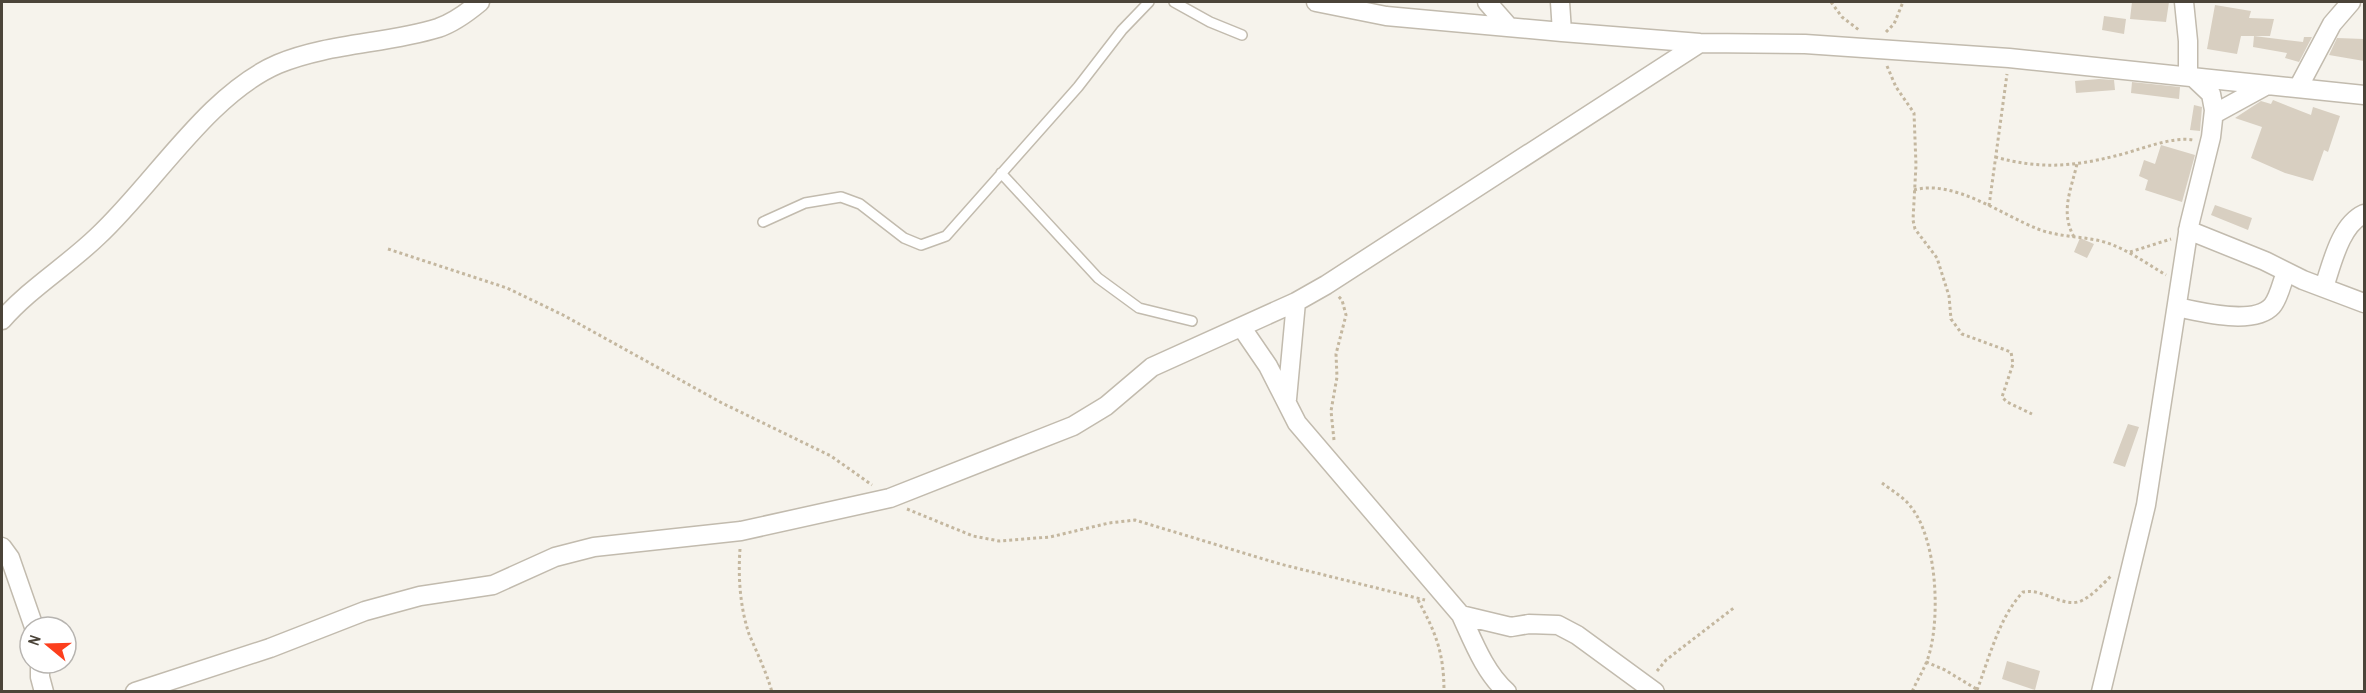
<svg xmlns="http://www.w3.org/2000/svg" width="2366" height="693" font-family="'Archivo Narrow',sans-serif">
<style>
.building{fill:#d8cfc1}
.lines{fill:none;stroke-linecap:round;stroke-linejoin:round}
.lane-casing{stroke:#c2bbae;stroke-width:12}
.street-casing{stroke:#c2bbae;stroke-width:21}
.path{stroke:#c4b79f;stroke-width:3;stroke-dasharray:3 3;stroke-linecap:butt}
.lane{stroke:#fff;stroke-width:9}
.street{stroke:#fff;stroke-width:18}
</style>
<rect width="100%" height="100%" fill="#f6f3ec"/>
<!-- building -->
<path class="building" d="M2132 2H2169L2166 22 2130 19Z
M2215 5 2251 11 2249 18 2274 19 2270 36H2241L2237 54 2207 49Z
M2104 16 2126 19 2124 34 2102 30Z
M2254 36 2303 42 2304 37H2312L2299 62 2285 58 2287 53 2253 47Z
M2337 38 2364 39V61L2329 55Z
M2099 79 2114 80 2115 90 2076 93 2075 81Z
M2132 82 2180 87 2179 99 2131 93Z
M2273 100 2311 115 2313 107 2340 116 2328 152 2324 150 2313 181 2285 173 2251 158 2262 127 2235 118 2261 101 2271 104Z
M2194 105 2202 107 2200 131 2190 130Z
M2161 145 2195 155 2182 202 2145 190 2148 180 2139 176 2144 160 2155 164Z
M2215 205 2252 218 2248 230 2211 215Z
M2080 238 2094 244 2087 258 2074 252Z
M2128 424 2139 427 2125 467 2113 463Z
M2007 661 2040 671 2035 690 2002 679Z"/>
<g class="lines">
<defs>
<path id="lane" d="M1174 2 1210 22 1242 35
M1001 173 1098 278 1139 308 1192 321
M763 222 805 203 841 197 860 204 904 238 921 245 946 236 1078 87 1122 30 1149 2"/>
<path id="street" d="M1316 2 1386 16 1562 32 1700 43 1805 44 2009 58 2364 95
M1487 2 1509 27
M1560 2 1562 32
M2184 2 2188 41V75
M2298 88 2332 24 2351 2
M2214 114 2267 85
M2188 230 2265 261 2303 280 2364 303
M2324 287C2332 264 2340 225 2364 214
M2177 307C2199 312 2254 326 2272 306 2279 298 2282 282 2286 272
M2 320C30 288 67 266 98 236 154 184 208 94 278 64 329 43 386 44 438 28 453 23 468 12 480 2
M1242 328 1268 366 1297 423 1461 615 1511 627 1529 624 1558 625 1577 635 1655 692
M1287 399 1296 302
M2 547 10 558 34 627
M1461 615C1473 641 1485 673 1507 692
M40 663V677L44 692
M135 692 270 648 365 611 420 596 493 585 555 557 594 547 741 531 890 498 1073 426 1106 406 1152 367 1296 302 1326 285 1700 43
M2101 692 2146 505 2189 226 2211 137 2214 110 2211 94 2193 77"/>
</defs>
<!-- lane casing -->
<use href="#lane" class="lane-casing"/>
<!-- street casing -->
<use href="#street" class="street-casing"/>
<!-- path -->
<path class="path" d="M1831 2 1842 17 1859 30
M1886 32 1894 24 1903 2
M1887 66 1896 87 1914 113 1916 165 1913 220 1915 229 1937 258 1949 296 1951 319 1962 334 2011 352 2013 364 2002 397 2007 402 2032 414
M1995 157C2039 169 2071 167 2115 156 2137 151 2171 136 2193 140
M1914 190C1954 179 2002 215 2038 229 2058 237 2080 236 2101 241 2126 248 2144 262 2166 275
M1989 206 2007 74
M2074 237C2060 212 2071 190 2077 164
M388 249 507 288 563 315 722 403 831 456 872 485
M2130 252 2171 239
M1334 440 1331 411 1337 377 1336 354 1346 315 1342 300 1338 296
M1882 483C1891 490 1904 497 1911 507 1937 539 1941 619 1928 658 1924 670 1917 680 1912 692
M907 509 973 536 999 541 1050 537 1109 523 1135 520 1280 564 1425 600
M740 549C738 577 740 607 749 634 757 653 766 671 772 692
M1418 600C1436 633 1444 653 1444 692
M1926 662 1945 670 1978 690
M1657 671 1666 660 1735 607
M1977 690C1989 659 1999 617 2023 592 2042 588 2060 606 2078 602 2089 599 2103 584 2111 576"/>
<!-- lane -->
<use href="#lane" class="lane"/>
<!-- street -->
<use href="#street" class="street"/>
</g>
<!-- border -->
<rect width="2366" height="693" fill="none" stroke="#4b4439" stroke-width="6"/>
<!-- north arrow -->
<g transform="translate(48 645) rotate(289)"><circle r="28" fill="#ffffff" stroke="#b7b4b0" stroke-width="1.5"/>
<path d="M0-4.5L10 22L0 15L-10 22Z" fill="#fc3f1d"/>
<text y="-9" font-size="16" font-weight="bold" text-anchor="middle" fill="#4b4439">N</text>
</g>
</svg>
